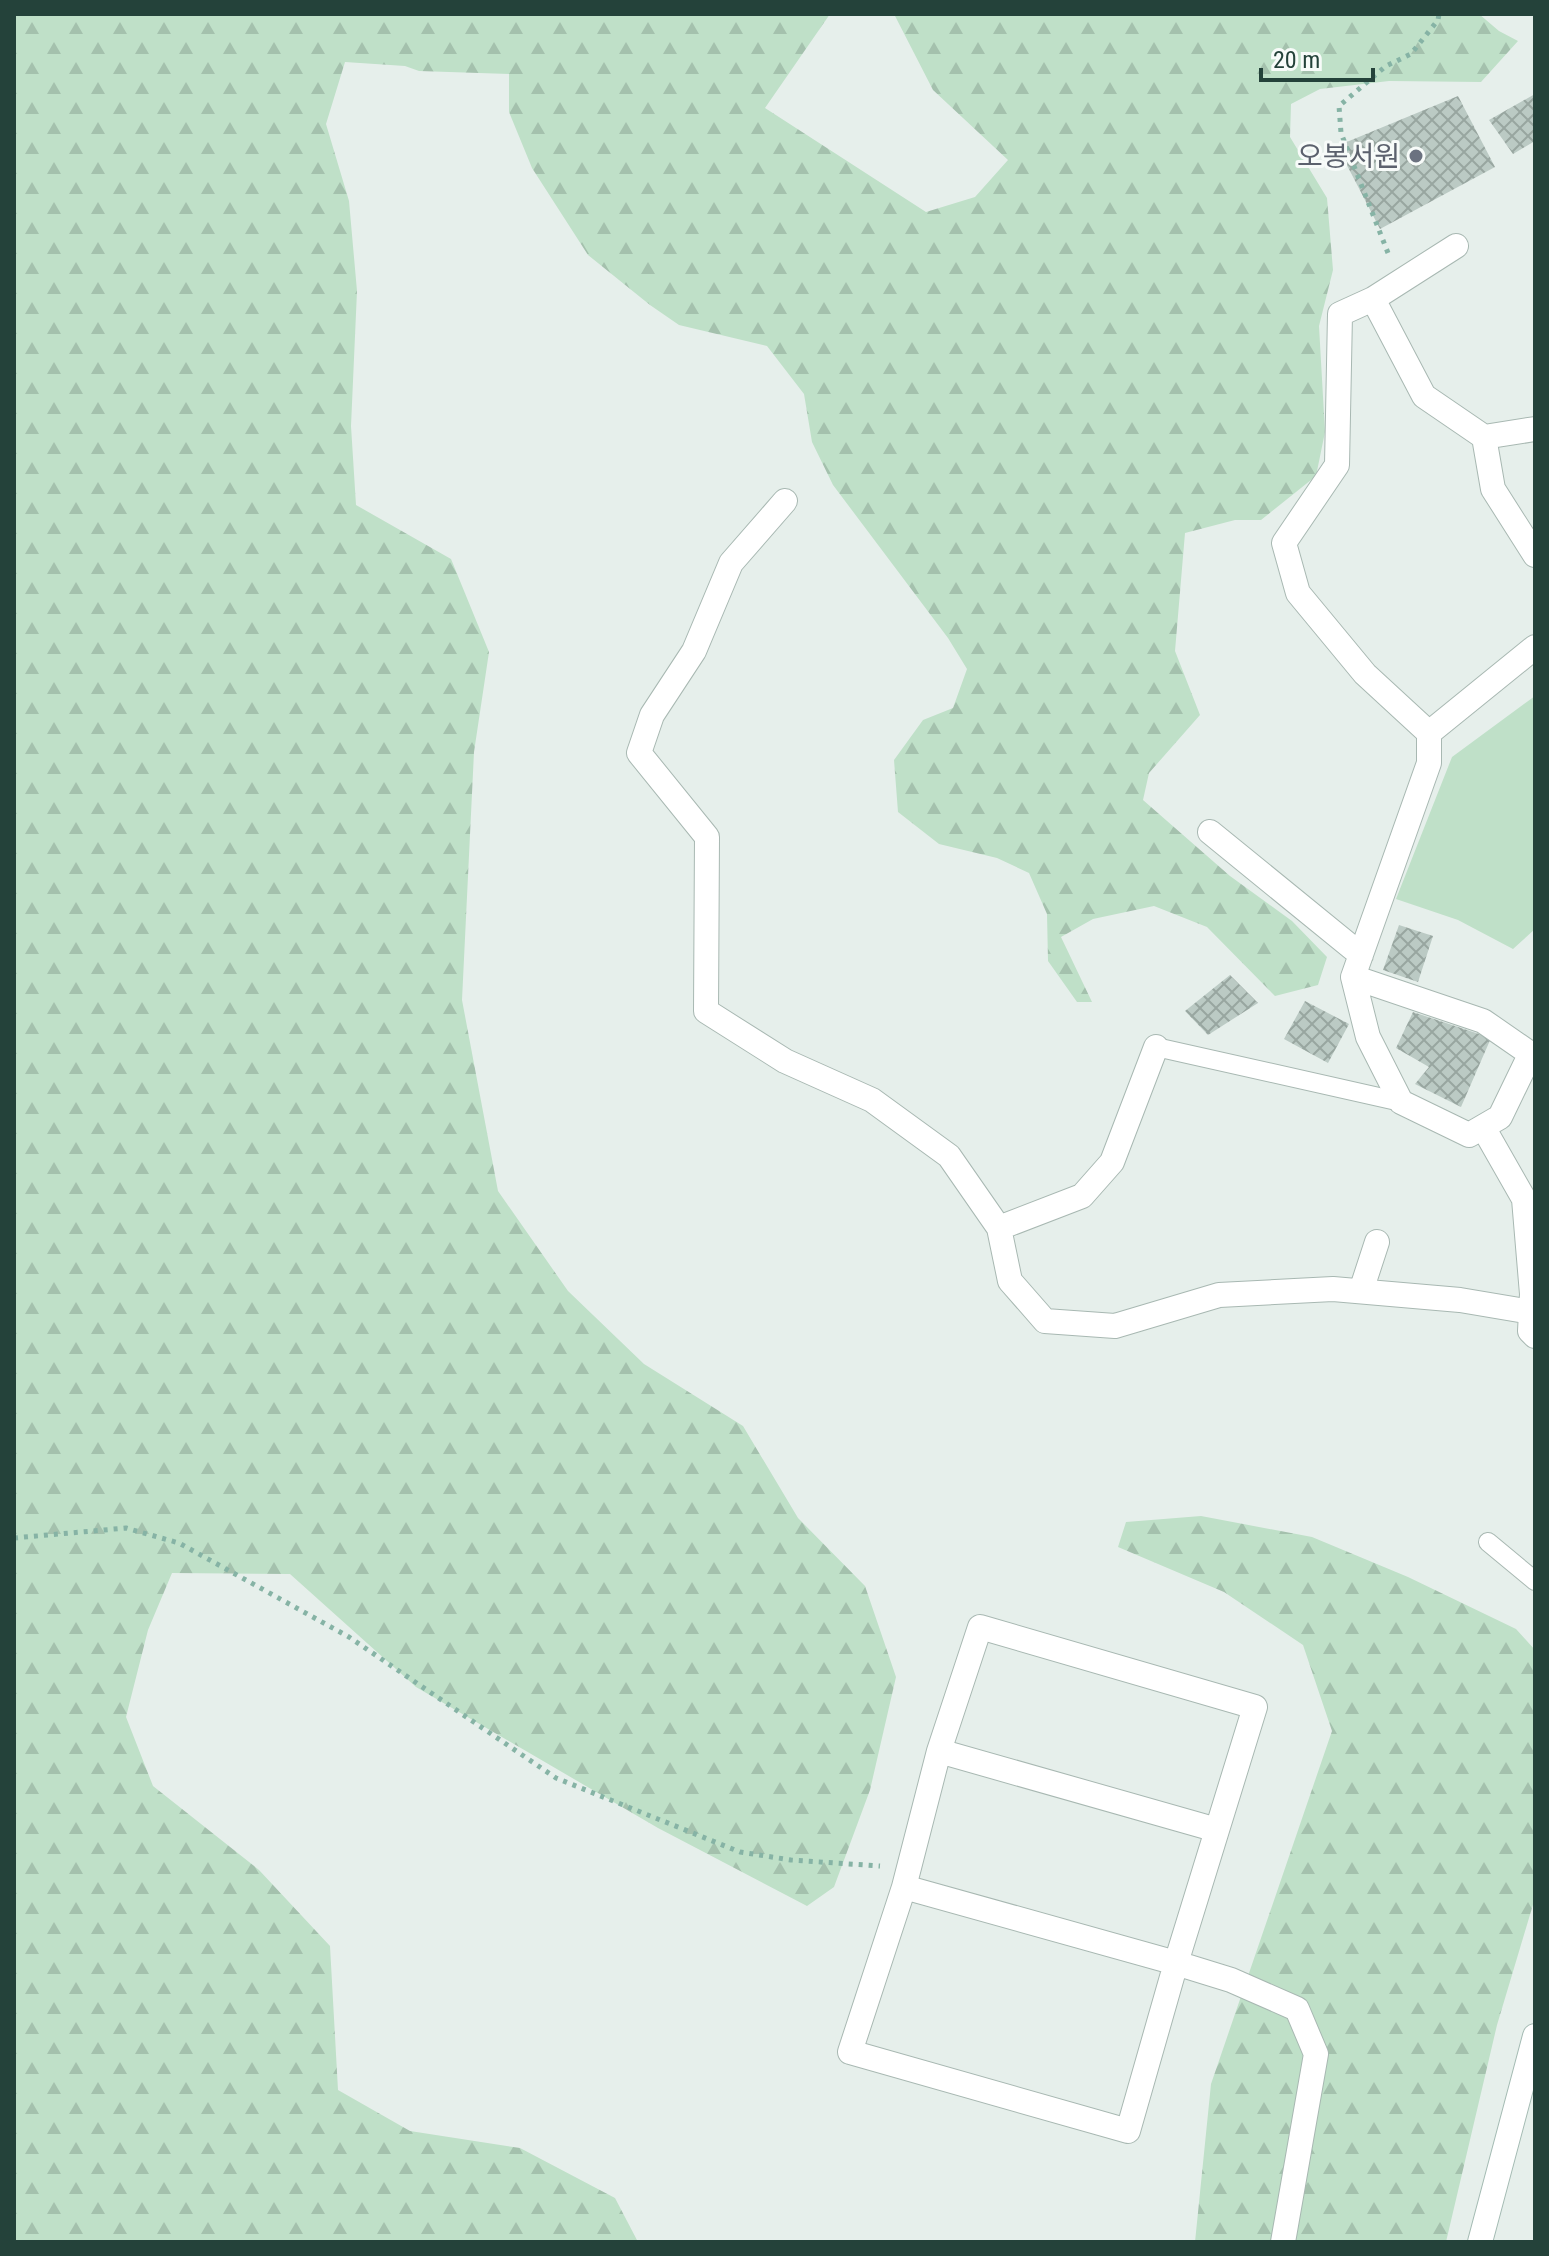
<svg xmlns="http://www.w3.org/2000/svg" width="1549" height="2256" font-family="'Roboto Condensed','Noto Sans KR',sans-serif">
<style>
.green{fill:#bfe0c8}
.forest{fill:url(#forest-firs)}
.building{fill:url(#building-cross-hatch)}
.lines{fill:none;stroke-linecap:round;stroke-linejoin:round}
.service-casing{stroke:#a8b8b2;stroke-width:20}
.minor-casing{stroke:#a8b8b2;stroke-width:26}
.secondary-casing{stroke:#a4bbb3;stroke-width:26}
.path{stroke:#86b3a5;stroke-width:5;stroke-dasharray:4 6;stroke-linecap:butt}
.service{stroke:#fff;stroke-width:18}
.minor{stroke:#fff;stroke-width:24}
.secondary{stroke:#fff;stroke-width:24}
.worship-dot{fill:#6b7280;stroke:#f7fbf9;stroke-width:3}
.labels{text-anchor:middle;stroke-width:6;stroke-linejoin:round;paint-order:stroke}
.worship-label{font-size:28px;fill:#5b616d;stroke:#f7fbf9;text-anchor:end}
</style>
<defs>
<pattern id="forest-firs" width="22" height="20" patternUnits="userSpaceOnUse" patternTransform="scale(2)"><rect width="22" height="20" fill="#bfe0c8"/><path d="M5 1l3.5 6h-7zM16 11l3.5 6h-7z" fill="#a4c1ad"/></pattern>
<pattern id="building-cross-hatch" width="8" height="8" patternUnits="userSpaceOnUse" patternTransform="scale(2)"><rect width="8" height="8" fill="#bbcac4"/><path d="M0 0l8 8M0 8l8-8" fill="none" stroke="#98a6a0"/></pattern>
</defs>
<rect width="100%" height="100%" fill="#e6efeb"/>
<!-- green -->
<path class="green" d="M1535 696V929L1513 949 1458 920 1396 899 1452 757Z"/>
<!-- forest -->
<path class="forest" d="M14 14H830L765 108 926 212 975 197 1008 160 933 90 894 14H1479L1499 31 1518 41 1481 82 1389 81 1320 89 1291 104 1290 137 1327 198 1333 270 1319 326 1325 432 1316 476 1261 520H1235L1185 533 1175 651 1200 715 1149 773 1143 800 1230 876 1292 921 1327 957 1318 985 1275 996 1207 927 1154 906 1093 919 1061 937 1092 1002H1077L1048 961 1047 914 1029 873 997 858 939 844 898 812 894 760 923 720 953 708 967 669 948 638 833 485 812 442 804 394 767 346 679 325 650 305 588 255 532 168 509 112V74L419 71 405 66 345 62 326 124 349 201 357 291 351 426 356 505 451 559 489 652 474 752 462 1000 498 1191 568 1291 644 1364 743 1426 798 1518 865 1586 896 1677 870 1790 834 1887 807 1906 658 1828 416 1687 290 1574 172 1573 148 1630 126 1717 153 1786 259 1870 330 1946 338 2090 410 2131 520 2148 615 2198 638 2242H14Z
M1201 1516 1312 1537 1408 1577 1516 1629 1535 1650V1898L1497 2025 1446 2242H1195L1211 2084 1332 1731 1303 1645 1224 1592 1118 1547 1126 1522Z"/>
<!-- building -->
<path class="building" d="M1535 94V141L1513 154 1489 120Z
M1458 96 1495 167 1380 229 1337 146Z
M1399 925 1433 936 1418 982 1383 970Z
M1230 975 1258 1003 1208 1035 1185 1011Z
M1305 1001 1349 1024 1328 1063 1284 1039Z
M1413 1012 1491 1038 1461 1107 1415 1084 1429 1067 1396 1048Z"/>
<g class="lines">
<defs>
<path id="service" d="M1156 1047 1401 1102
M1488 1542 1535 1581"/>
<path id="minor" d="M1456 246 1373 299 1424 396 1484 437 1535 429
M1373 299 1340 314 1337 465 1284 543 1298 593 1365 674 1429 733
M1484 437 1493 489 1535 555
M785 501 731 563 694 651 652 715 639 753 707 837 706 1011 785 1061 872 1100 949 1156 999 1228
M1535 647 1429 733V763L1353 977 1483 1021 1535 1057
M1210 832 1361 955
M1353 977 1368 1037 1401 1102 1469 1135 1500 1117 1530 1055
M1156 1047 1112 1162 1082 1196 999 1228 1010 1281 1045 1321 1115 1326 1219 1295 1333 1289 1460 1300 1531 1312
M1483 1127 1524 1199 1532 1294 1530 1331 1535 1336
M1361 1291 1377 1242
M1217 1830 939 1751 980 1627 1255 1707 1176 1963 1231 1980 1297 2009 1316 2054 1283 2242
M904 1887 850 2052 1128 2131 1176 1963 904 1887 939 1751"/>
<path id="secondary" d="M1480 2242 1535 2036"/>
</defs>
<!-- service casing -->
<use href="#service" class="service-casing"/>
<!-- minor casing -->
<use href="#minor" class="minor-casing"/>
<!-- secondary casing -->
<use href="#secondary" class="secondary-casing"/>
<!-- path -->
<path class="path" d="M1388 253 1341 133 1339 106 1386 66 1411 54 1438 20 1439 14
M14 1538 126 1528 179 1543 349 1637 556 1778 740 1852 791 1860 880 1866"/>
<!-- service -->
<use href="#service" class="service"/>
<!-- minor -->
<use href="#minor" class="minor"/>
<!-- secondary -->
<use href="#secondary" class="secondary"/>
</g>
<!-- markers -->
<circle class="worship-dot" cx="1416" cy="156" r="8"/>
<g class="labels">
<!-- worship labels -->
<g class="worship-label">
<text x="1400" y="166">오봉서원</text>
</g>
</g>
<!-- border -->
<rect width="1549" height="2256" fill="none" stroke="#24423a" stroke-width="32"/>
<!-- scale -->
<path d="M1261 68v12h112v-12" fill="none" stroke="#24423a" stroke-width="4"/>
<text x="1273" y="68" font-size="24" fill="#24423a" stroke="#f7fbf9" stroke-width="6" paint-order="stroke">20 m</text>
</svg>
